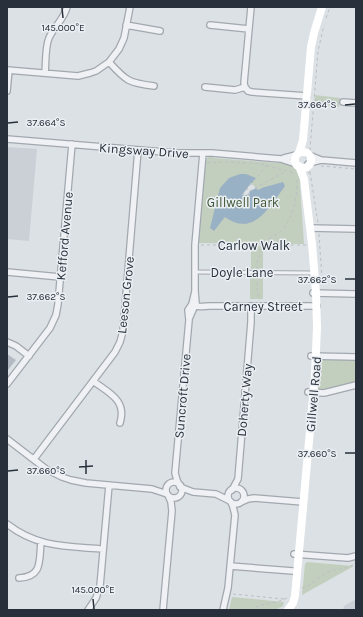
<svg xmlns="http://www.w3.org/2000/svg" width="363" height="617" font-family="Karla,sans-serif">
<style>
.built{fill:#cbd0d7}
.green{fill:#c3cfbe}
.water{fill:#99b1c4}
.pier{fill:#dce1e5}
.building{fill:#b4bac2}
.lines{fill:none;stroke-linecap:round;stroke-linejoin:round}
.lane-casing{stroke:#a2a8af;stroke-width:5}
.street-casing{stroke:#a2a8af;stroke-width:8}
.path{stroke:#bbbfc4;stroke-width:1;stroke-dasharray:3 3;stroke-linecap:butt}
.lane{stroke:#eff1f4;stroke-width:3}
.street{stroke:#eff1f4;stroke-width:5.5}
.secondary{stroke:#fff;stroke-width:8}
.ticks{fill:none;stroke:#27303b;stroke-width:1.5}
.labels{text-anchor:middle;stroke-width:3;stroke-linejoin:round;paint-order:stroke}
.street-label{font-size:13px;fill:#27303b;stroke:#ebeff3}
.park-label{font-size:13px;fill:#3e5635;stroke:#ebeff3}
.ticks-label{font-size:10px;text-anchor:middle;fill:#27303b;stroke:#ebeff3;stroke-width:3;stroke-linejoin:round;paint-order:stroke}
</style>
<rect width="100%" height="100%" fill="#dce1e5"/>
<!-- built -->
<path class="built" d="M7 147 37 149 29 241 7 239Z
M356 599V610H343L344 606Z"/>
<!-- green -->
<path class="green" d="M315 95 340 98 339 107 314 105Z
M211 156 214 158 278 163C290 158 303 172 300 184L304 244 198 243 205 163 207 158Z
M251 246H263V269H251Z
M250 275H263V299H250Z
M322 359 356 360V382C346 385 326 393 317 390L318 361Z
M307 562 354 566 302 595 305 564Z
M232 597 284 602 283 606 275 610H229Z"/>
<!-- water -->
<path class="water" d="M240 174H246L256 178 251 184 258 190 264 187H265L283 182 285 186C270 206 254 238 225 217L214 231 210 228 220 188 229 178Z"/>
<!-- pier -->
<path class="pier" d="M251 183 256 188 249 192 250 194 247 195H242Z"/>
<!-- building -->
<path class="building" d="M7 354 16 360 7 371Z"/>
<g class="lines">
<defs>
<path id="lane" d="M195 272 313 273"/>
<path id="street" d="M126 25 160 31
M210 25 249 29
M109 62C126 81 129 83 154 86
M7 70 78 76 90 73 96 71 109 62 119 49 124 38 130 7
M45 73C46 63 45 47 49 38 54 27 64 19 67 7
M205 87 235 90 245 87 248 91 252 92 307 96
M245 87 244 83 251 7
M7 91 9 70
M343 102 356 103
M7 139 176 153H212L281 159 296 164
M309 155 321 160 356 163
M284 158 296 155
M308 164 313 162 321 160
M310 228 356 229
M7 272 60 277
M313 293 356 294
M194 305C198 308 205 306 210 306H317
M189 319 196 303 195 291V245L203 153
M7 342 16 346 29 356
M311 356 356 357
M93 381C109 393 127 400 120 423
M7 384 50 328 56 315 58 304 72 144
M308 392 324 393 356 385
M7 439 46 469 62 477 71 480 86 483 152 489 167 494
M34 459 115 352 120 342 123 331 138 150
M166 490a8 8 0 1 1 16 0a8 8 0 1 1-16 0Z
M179 485 177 480 175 473 189 320 188 310 192 304 195 291
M180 487 193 492 216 494 230 501
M228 496a8 8 0 1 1 16 0a8 8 0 1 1-16 0Z
M232 490 238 479 251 322V306
M241 502 248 499 254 498 303 502
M7 524C38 548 67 546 103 549
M294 554 348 558 356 556
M230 566 293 571
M19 578C43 577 39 560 41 542
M88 610 96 598 100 586 109 485
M163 610 172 511 171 502 168 495
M223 610 228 588 235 515 233 507 231 502"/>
</defs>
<!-- lane casing -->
<use href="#lane" class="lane-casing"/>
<!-- street casing -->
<use href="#street" class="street-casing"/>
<!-- path -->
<path class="path" d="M326 18 330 7
M315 100 323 102 333 101 338 102
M311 150 310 149 317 64 318 51 324 25
M207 163 229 162 260 164 295 173
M267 165 243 194 247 195 249 194 248 192 286 171
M321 166 356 169
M310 172 318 223
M308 173 310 172V170L311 168
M319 234 322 279
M201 245H306
M257 269V262L260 254V244C267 240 276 236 282 230 294 217 297 197 297 180
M257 276V292L260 300
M302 588 310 585 321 576 327 572 349 567 356 563
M233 594 284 599
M250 610 261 605 277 602 287 598"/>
<!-- lane -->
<use href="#lane" class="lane"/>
<!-- street -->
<use href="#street" class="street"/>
<!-- secondary -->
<path class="secondary" d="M295 160a8 8 0 1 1 16 0a8 8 0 1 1-16 0Z
M299 153 303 140 311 47 314 33 322 7
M288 610 293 603 295 596 315 375 317 327 316 293 312 244 304 179 299 166"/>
</g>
<!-- ticks -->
<path class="ticks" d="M62 8 63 18M345 105 355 104M8 123 18 122M345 279H355M8 297 18 296M345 453H355M86 460V474M79 467 93 466M8 471 18 470M93 599 94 609"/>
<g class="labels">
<!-- street labels -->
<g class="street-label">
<text transform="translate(144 150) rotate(4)" y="5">Kingsway Drive</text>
<text transform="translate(64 236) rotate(-85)" y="5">Kefford Avenue</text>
<text x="254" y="250">Carlow Walk</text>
<text x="242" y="277">Doyle Lane</text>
<text transform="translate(125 295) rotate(-84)" y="5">Leeson Grove</text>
<text x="263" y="311">Carney Street</text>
<text transform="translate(313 394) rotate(-85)" y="5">Gillwell Road</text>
<text transform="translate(182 396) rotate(-85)" y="5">Suncroft Drive</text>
<text transform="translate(244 400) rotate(-85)" y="5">Doherty Way</text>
</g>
<!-- park labels -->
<g class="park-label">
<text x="243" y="207">Gillwell Park</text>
</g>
</g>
<g class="ticks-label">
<text x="63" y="31">145.000°E</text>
<text x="317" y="108">37.664°S</text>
<text x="46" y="126">37.664°S</text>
<text x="317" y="283">37.662°S</text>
<text x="46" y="300">37.662°S</text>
<text x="317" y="457">37.660°S</text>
<text x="46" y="474">37.660°S</text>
<text x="93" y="593">145.000°E</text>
</g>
<!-- border -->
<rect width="363" height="617" fill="none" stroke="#27303b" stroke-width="16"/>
</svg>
